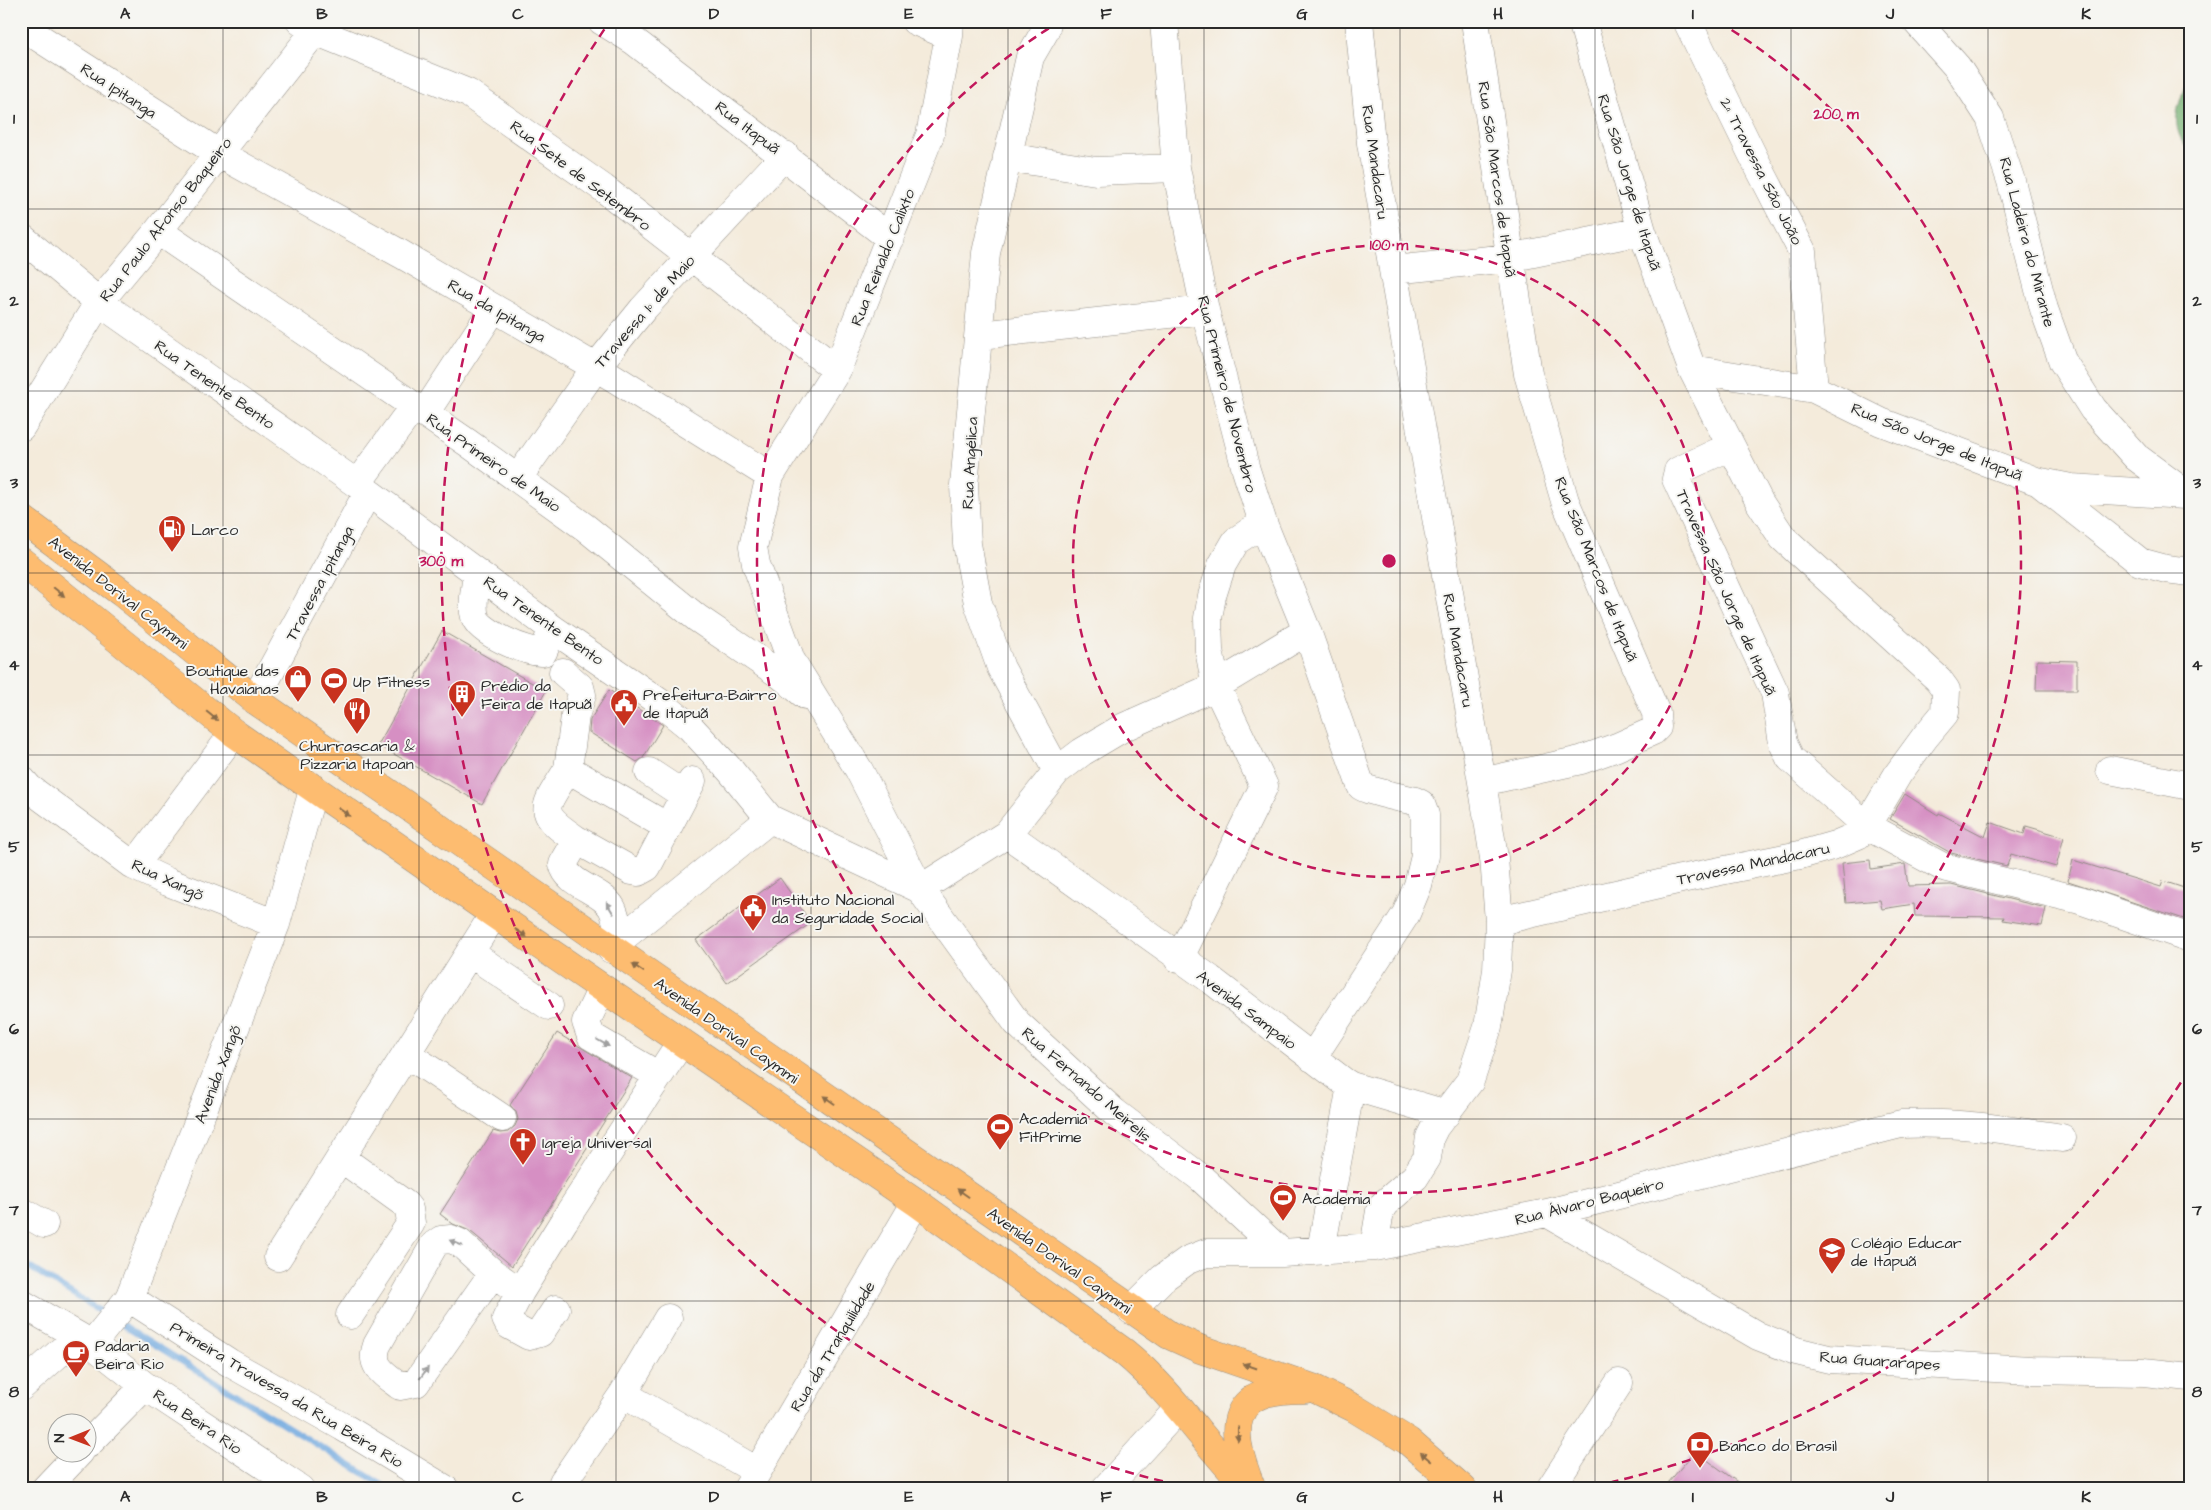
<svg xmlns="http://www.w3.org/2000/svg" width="2211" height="1510" font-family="'Architects Daughter',sans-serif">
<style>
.forest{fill:#74b171;stroke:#506e4e}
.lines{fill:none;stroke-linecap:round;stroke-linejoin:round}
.stream{stroke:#70a8df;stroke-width:6}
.building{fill:#d68fc3}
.minor-casing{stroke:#908b83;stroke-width:29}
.major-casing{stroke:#908b83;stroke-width:29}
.minor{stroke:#fff;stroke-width:28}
.major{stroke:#fdbc70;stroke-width:28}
.oneway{fill:#8a6c4a}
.oneway2{fill:#a0a0a0}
.grid{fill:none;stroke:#2b2b2b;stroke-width:1;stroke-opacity:0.55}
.ring{fill:none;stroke:#c2185b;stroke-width:2.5;stroke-dasharray:9 6}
.labels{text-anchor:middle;stroke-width:4;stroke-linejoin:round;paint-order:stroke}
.street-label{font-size:16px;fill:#2b2b2b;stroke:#f6f6f2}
.poi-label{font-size:16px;fill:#2b2b2b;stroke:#f6f6f2;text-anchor:start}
.centre{fill:#c2185b;stroke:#f6f6f2;stroke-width:2.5}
.ring-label{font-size:15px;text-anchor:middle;font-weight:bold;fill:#c2185b;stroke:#f6f6f2;stroke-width:4;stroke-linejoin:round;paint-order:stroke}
.neatline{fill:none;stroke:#2b2b2b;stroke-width:2}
.grid-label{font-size:16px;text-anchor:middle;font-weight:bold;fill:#2b2b2b}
</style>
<rect width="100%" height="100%" fill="#f6f6f2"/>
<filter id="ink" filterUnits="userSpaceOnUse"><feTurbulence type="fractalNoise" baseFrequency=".02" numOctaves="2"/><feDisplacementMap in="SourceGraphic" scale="10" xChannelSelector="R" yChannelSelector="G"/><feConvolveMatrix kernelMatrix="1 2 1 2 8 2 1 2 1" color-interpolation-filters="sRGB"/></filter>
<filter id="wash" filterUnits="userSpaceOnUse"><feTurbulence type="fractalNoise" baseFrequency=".0096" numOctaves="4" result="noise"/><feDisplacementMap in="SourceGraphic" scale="20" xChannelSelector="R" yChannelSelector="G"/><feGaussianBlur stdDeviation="1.12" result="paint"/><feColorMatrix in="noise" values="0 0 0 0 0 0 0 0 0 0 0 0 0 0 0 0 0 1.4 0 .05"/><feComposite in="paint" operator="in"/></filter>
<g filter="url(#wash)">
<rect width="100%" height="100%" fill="#f4ebdb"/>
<!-- forest -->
<path class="forest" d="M2190 76V152C2167 125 2178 105 2190 76Z"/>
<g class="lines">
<!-- stream -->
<path class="stream" d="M21 1262 107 1315
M118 1322 389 1489"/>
</g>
<g id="blocks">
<!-- building -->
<path class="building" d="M442 631 546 691 482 804 378 745Z
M2037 660 2077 661V690H2036Z
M609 690 663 725 643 758 637 762 589 732 590 720Z
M1905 794 1938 815 1939 813 1985 837 1990 822 2024 834 2026 826 2064 837 2056 867 2011 854 2007 866 1951 853 1890 819Z
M1870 860 1871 869 1905 864 1908 886 1951 885 2046 908 2042 926 2003 920 2004 917 1915 916 1914 904 1882 909 1880 900 1846 903 1842 863Z
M2073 860 2161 887 2163 881 2190 890V921L2068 881Z
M780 878 811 923 727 983 696 940Z
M557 1033 632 1078 512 1266 470 1231 453 1224 440 1214 493 1131 500 1133 508 1132 515 1126 518 1119 516 1112 510 1105Z
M1695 1451 1747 1489H1663Z"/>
</g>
</g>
<g filter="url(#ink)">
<use href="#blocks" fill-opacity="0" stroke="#908b83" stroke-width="1"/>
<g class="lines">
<defs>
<path id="minor" d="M300 21 315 31 468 93 603 188 837 370
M602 21 634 41 890 238
M915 21 949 36
M950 21 949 36 930 135 837 370 770 476 753 547 756 564 791 660 859 770 920 889 1017 1023 1114 1112 1201 1178 1282 1253
M1048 21 1045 31 1030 57 986 253 964 485 967 544 978 603 1001 668 1057 771
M1164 21 1176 168 1205 310 1246 470 1263 523 1307 631 1361 786C1364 790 1406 799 1415 801L1421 804 1425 815V856L1418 885 1406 914 1312 1058
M1359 21 1371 143 1482 782 1494 858 1499 921 1497 970 1488 1027 1470 1081 1435 1127 1430 1137 1427 1158 1415 1177 1384 1204 1380 1211 1374 1247
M1475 21 1528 374 1565 501 1656 713 1657 727 1653 731 1617 747 1581 760 1482 782
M1687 21 1755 160 1802 251 1814 389
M1916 21 1957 67 1990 118 2011 181 2044 309 2063 362 2093 409 2136 457 2190 497
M21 26 218 153 401 254 614 378 770 476
M1007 157 1096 171 1176 168
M158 231 468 443 586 528 697 618 782 676 805 695
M21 237 99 302 357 484 553 629 659 702 690 727 730 770 770 819 920 889
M1393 270 1509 258 1642 231
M980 335 1205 310
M1692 369 1814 389 1881 422 2036 481 2071 488 2185 495
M425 413 494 308
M21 427 99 302 158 231 323 21
M1731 446 1678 471 1676 479 1775 693 1783 743 1790 758 1867 826 1943 867 2080 900 2190 938
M518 478 596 367 643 309 785 155
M2040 483 2140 562 2166 569 2190 572
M357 484 414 406
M477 573C476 586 471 604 475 617 480 633 527 653 543 652L553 629
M563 672 580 687 582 695 575 716 568 769
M255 700 368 492
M2110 770 2190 786
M649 772 684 795
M21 779 29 788 134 866 168 882 276 924
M1007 834 1210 979 1343 1081 1351 1086 1446 1114
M577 840C534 811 544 809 568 769L666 826
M134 866 234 733
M920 889 1007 834 1057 771 1082 752 1124 727 1216 686 1307 631
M1499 921 1681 879 1800 855 1835 845 1858 835 1867 826 1898 774 1925 737 1945 713 1946 690 1938 679 1783 538 1760 503 1692 369 1642 231 1582 21
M621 938C617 929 617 917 612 908 601 889 568 886 563 864L577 840 632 871 638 872 647 867 692 781
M611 949 617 942 770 819
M470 953 549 1006
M1179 959 1264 786 1216 686 1209 650 1208 618 1212 596 1222 565 1236 541 1263 523
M602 988 586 1022 591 1036 659 1076
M407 1054 502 1118
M341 1158 405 1204 409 1209 411 1223 350 1315
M21 1211 44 1224
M1547 1213 1758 1336 1796 1351 1829 1359 2031 1370 2144 1372 2190 1377
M1321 1250 1351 1086
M278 1257 494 914
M493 1273 416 1383 400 1386C384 1374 369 1366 377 1345L434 1245 441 1240 451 1239 460 1243 493 1273 520 1292 564 1221 681 1042
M520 1292 506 1319 509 1325 529 1336 540 1333 556 1309
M129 1298 230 1363 343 1427 445 1489
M21 1303 92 1344 145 1386 300 1489
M1131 1310 1163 1278 1188 1260 1206 1253H1282L1374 1247 1547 1213 1901 1124C1955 1121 2009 1130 2062 1138
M92 1344 129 1298 276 924 313 790
M21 1387 77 1337
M623 1394 757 1471
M88 1444 145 1386
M563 1482 623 1394 668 1318
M45 1489 80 1452
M747 1489 916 1202
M1105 1489 1179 1408
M1550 1489 1619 1383"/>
<path id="major" d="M21 518 122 593 255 700 1169 1335 1200 1349 1313 1388 1354 1408 1408 1441 1463 1489
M21 561 234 733 494 914 916 1202 1124 1352C1172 1391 1205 1445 1249 1489
M1252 1489C1242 1465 1225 1422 1250 1401 1263 1389 1290 1390 1306 1389"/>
</defs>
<!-- minor casing -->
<use href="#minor" class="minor-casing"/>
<!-- major casing -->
<use href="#major" class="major-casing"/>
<!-- minor -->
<use href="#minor" class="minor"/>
<!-- major -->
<use href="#major" class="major"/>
</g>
<!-- one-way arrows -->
<defs><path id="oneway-solid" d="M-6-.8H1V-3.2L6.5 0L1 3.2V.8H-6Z" transform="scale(1.25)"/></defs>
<g class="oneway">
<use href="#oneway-solid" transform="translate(59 592) rotate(39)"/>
<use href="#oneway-solid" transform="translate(212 716) rotate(39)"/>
<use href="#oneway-solid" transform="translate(344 812) rotate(35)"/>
<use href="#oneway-solid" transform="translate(521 933) rotate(34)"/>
<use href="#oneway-solid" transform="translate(638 968) rotate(-145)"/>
<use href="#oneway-solid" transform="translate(829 1100) rotate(-145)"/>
<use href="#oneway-solid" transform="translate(963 1193) rotate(-145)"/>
<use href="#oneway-solid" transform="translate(1250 1366) rotate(-161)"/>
<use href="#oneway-solid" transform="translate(1238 1434) rotate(90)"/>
<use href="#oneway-solid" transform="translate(1426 1457) rotate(-140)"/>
</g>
<g class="oneway2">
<use href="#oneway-solid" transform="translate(610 908) rotate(-121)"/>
<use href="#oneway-solid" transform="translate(603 1043) rotate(30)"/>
<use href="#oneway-solid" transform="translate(456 1243) rotate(-157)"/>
<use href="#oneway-solid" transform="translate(424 1373) rotate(-53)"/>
</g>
</g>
<!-- grid -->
<path class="grid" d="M223 21V1489M419 21V1489M616 21V1489M811 21V1489M1008 21V1489M1204 21V1489M1400 21V1489M1595 21V1489M1791 21V1489M1988 21V1489M21 209H2190M21 391H2190M21 573H2190M21 755H2190M21 937H2190M21 1119H2190M21 1301H2190"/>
<!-- distance rings -->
<g class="ring">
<circle cx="1389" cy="561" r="316"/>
<path d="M1719 22A632 632 0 1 1 1059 22"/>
<path d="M2189 1070A948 948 0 0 1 1586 1488M1192 1488A948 948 0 0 1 608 24"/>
</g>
<!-- icons -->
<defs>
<symbol id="fuel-pin" viewBox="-11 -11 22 30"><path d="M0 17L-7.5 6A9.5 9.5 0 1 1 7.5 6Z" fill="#c8321e" stroke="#f6f6f2"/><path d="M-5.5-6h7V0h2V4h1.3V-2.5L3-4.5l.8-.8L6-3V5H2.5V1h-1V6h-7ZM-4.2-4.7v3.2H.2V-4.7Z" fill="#fff"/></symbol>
<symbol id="shop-pin" viewBox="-11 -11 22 30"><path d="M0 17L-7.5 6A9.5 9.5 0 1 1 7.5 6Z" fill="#c8321e" stroke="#f6f6f2"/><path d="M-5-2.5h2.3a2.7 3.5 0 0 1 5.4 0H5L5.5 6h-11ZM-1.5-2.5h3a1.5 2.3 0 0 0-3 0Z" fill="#fff"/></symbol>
<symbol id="stadium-pin" viewBox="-11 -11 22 30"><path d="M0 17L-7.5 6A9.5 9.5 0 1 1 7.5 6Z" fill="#c8321e" stroke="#f6f6f2"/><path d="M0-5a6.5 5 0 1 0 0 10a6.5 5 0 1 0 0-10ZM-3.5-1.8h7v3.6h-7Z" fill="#fff"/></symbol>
<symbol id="building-pin" viewBox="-11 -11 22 30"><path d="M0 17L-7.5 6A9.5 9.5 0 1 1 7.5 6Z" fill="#c8321e" stroke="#f6f6f2"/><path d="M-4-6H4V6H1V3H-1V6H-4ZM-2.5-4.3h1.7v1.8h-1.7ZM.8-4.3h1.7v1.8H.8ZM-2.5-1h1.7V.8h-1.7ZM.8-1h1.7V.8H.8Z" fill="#fff"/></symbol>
<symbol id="civic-pin" viewBox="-11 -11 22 30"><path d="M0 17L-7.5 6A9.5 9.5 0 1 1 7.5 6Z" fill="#c8321e" stroke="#f6f6f2"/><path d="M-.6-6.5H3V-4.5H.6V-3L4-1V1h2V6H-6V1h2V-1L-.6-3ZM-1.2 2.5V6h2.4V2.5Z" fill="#fff"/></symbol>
<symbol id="restaurant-pin" viewBox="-11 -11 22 30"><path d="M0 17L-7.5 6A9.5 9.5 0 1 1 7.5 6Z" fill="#c8321e" stroke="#f6f6f2"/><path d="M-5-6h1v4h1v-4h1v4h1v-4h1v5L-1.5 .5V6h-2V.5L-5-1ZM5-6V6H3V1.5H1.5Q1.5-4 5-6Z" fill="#fff"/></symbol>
<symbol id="church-pin" viewBox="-11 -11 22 30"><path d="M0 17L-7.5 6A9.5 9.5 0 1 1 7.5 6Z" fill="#c8321e" stroke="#f6f6f2"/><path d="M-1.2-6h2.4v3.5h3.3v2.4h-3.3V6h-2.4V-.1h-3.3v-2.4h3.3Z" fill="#fff"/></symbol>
<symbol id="school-pin" viewBox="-11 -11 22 30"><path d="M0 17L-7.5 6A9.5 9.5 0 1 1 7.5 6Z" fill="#c8321e" stroke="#f6f6f2"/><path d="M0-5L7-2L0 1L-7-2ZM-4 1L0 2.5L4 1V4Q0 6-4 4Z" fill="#fff"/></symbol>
<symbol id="cafe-pin" viewBox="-11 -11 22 30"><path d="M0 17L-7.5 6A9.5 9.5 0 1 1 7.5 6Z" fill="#c8321e" stroke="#f6f6f2"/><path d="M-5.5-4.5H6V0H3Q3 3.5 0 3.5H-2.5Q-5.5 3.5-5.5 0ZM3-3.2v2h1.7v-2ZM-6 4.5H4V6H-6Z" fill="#fff"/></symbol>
<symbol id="bank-pin" viewBox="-11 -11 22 30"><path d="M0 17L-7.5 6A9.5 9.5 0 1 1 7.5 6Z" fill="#c8321e" stroke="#f6f6f2"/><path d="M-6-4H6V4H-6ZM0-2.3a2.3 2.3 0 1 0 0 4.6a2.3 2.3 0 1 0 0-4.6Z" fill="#fff"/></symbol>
</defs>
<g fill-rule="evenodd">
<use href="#fuel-pin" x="156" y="513" width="32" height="43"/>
<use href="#shop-pin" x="282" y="663" width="32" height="43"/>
<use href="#stadium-pin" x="318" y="665" width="32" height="43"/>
<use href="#building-pin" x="446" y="678" width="32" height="43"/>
<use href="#civic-pin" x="608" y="687" width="32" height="43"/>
<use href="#restaurant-pin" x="341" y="695" width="32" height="43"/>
<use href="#civic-pin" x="737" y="892" width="32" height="43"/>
<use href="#stadium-pin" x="984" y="1111" width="32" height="43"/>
<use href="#church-pin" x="507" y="1126" width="32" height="43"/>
<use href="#stadium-pin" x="1267" y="1182" width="32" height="43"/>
<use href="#school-pin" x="1816" y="1235" width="32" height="43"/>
<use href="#cafe-pin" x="60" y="1338" width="32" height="43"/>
<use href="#bank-pin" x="1684" y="1429" width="32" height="43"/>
</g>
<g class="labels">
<!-- street labels -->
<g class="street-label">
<text transform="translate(119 90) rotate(33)" y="6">Rua Ipitanga</text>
<text transform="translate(748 127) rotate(37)" y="6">Rua Itapuã</text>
<text transform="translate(1376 162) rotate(82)" y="6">Rua Mandacaru</text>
<text transform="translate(1762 171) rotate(63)" y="6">2ª Travessa São João</text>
<text transform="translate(581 175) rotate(37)" y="6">Rua Sete de Setembro</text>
<text transform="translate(1498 179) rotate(82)" y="6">Rua São Marcos de Itapuã</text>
<text transform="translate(1630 182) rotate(73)" y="6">Rua São Jorge de Itapuã</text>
<text transform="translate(165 219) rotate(-52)" y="6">Rua Paulo Afonso Baqueiro</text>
<text transform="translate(2028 242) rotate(75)" y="6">Rua Ladeira do Mirante</text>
<text transform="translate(882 257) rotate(-68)" y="6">Rua Reinaldo Calixto</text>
<text transform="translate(497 310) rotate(30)" y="6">Rua da Ipitanga</text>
<text transform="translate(644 311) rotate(-49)" y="6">Travessa 1º de Maio</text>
<text transform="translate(215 384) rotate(35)" y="6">Rua Tenente Bento</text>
<text transform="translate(1228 394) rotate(76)" y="6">Rua Primeiro de Novembro</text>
<text transform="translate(1937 441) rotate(22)" y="6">Rua São Jorge de Itapuã</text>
<text transform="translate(494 462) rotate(35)" y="6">Rua Primeiro de Maio</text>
<text transform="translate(969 463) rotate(-87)" y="6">Rua Angélica</text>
<text transform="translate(1597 569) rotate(68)" y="6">Rua São Marcos de Itapuã</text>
<text transform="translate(319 583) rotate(-62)" y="6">Travessa Ipitanga</text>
<text transform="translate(119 592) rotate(38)" y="6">Avenida Dorival Caymmi</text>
<text transform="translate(1727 592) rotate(66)" y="6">Travessa São Jorge de Itapuã</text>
<text transform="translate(544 620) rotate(35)" y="6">Rua Tenente Bento</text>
<text transform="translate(1459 650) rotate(80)" y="6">Rua Mandacaru</text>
<text transform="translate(1753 863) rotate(-12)" y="6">Travessa Mandacaru</text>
<text transform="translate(168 879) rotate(25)" y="6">Rua Xangõ</text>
<text transform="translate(1247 1009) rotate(37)" y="6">Avenida Sampaio</text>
<text transform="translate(727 1030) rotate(35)" y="6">Avenida Dorival Caymmi</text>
<text transform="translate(217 1074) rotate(-69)" y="6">Avenida Xangõ</text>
<text transform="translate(1087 1084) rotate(41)" y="6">Rua Fernando Meirelis</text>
<text transform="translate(1589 1201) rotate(-14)" y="6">Rua Álvaro Baqueiro</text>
<text transform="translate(1060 1260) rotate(35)" y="6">Avenida Dorival Caymmi</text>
<text transform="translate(832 1346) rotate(-59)" y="6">Rua da Tranquilidade</text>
<text transform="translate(1880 1360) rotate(4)" y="6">Rua Guararapes</text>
<text transform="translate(287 1394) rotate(31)" y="6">Primeira Travessa da Rua Beira Rio</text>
<text transform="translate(198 1421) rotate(34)" y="6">Rua Beira Rio</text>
</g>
<!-- poi labels -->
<g class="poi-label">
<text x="191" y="535">Larco</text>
<text x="279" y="676" text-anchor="end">Boutique das<tspan x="279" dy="18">Havaianas</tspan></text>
<text x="353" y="687">Up Fitness</text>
<text x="481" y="691">Prédio da<tspan x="481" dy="18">Feira de Itapuã</tspan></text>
<text x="643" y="700">Prefeitura-Bairro<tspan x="643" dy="18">de Itapuã</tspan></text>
<text x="357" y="751" text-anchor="middle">Churrascaria &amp;<tspan x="357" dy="18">Pizzaria Itapoan</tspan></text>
<text x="772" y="905">Instituto Nacional<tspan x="772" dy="18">da Seguridade Social</tspan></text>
<text x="1019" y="1124">Academia<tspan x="1019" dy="18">FitPrime</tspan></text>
<text x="542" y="1148">Igreja Universal</text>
<text x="1302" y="1204">Academia</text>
<text x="1851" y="1248">Colégio Educar<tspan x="1851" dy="18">de Itapuã</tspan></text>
<text x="95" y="1351">Padaria<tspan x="95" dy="18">Beira Rio</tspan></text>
<text x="1719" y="1451">Banco do Brasil</text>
</g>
</g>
<circle cx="1389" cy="561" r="8" class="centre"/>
<g class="ring-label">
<text x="1836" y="119">200 m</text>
<text x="1389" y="250">100 m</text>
<text x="441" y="566">300 m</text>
</g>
<!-- margin -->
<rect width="2211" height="1510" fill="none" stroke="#f6f6f2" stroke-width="55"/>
<!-- north arrow -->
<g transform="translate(72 1438) rotate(269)"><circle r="24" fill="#f6f6f2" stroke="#a5a5a2"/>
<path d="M0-4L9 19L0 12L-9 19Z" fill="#c8321e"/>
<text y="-8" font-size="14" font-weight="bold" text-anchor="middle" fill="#2b2b2b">N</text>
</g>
<rect x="28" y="28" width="2156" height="1454" class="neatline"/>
<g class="grid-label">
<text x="125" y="19">A</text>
<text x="322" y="19">B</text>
<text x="518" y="19">C</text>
<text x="714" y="19">D</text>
<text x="909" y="19">E</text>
<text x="1106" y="19">F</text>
<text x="1302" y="19">G</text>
<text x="1498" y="19">H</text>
<text x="1693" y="19">I</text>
<text x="1890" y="19">J</text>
<text x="2086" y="19">K</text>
<text x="14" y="124">1</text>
<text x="2197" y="124">1</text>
<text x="14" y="306">2</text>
<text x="2197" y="306">2</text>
<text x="14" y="488">3</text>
<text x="2197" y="488">3</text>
<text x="14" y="670">4</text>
<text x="2197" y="670">4</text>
<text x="14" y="852">5</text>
<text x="2197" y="852">5</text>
<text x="14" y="1034">6</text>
<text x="2197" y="1034">6</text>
<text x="14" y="1215">7</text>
<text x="2197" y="1215">7</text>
<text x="14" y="1397">8</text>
<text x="2197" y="1397">8</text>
<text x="125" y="1502">A</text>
<text x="322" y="1502">B</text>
<text x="518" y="1502">C</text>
<text x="714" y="1502">D</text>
<text x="909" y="1502">E</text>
<text x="1106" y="1502">F</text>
<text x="1302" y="1502">G</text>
<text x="1498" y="1502">H</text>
<text x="1693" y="1502">I</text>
<text x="1890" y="1502">J</text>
<text x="2086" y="1502">K</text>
</g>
</svg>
